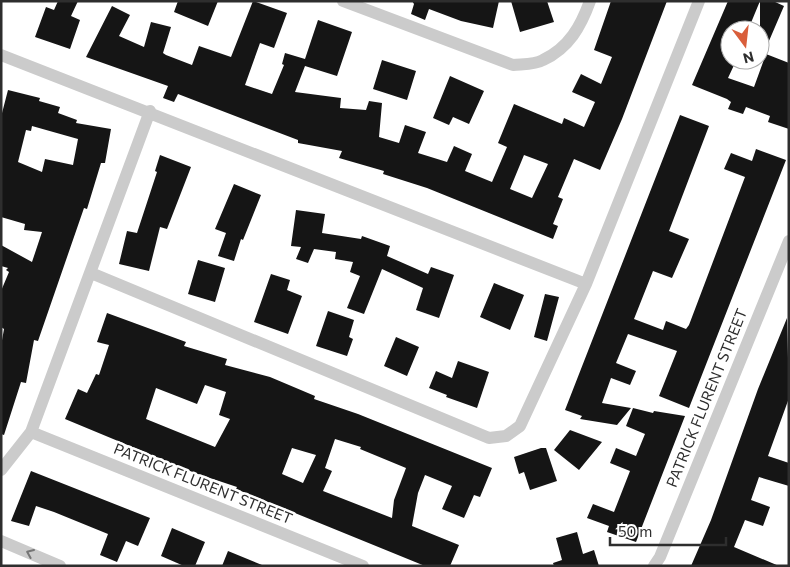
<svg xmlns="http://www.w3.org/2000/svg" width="790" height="567" font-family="Commissioner,sans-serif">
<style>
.building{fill:#151515;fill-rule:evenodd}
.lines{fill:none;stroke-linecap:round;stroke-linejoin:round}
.minor{stroke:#cbcbcb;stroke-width:12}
.oneway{stroke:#757575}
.labels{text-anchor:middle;stroke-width:5;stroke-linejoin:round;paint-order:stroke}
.street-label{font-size:15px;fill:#2e2e2e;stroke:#fff}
</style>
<rect width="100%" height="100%" fill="#fff"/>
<!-- building -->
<path class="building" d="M58 1H78L71 16 80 20 70 49 35 37 46 7 54 10Z
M178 1H218L208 26 174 12Z
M253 1 287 13 274 48 260 43 245 85 272 94 284 65 282 64 285 53 305 59 318 20 352 32 337 76 305 66 295 92 341 98 340 108 366 110 369 101 382 103 379 137 399 143 405 125 426 132 418 153 447 162 454 146 472 154 465 171 492 182 507 147 498 143 514 104 562 124 564 118 584 127 595 102 572 92 581 74 601 84 612 57 594 50 611 1H667L622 119 600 170 574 159 558 197 563 199 553 224 558 226 553 239 427 188 383 174 384 171 339 158 342 151 298 143V140L178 94 174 102 163 98 168 86 86 57 112 6 130 15 119 36 144 47 151 22 171 27 163 53 166 55 192 65 199 46 231 57ZM524 155 548 164 532 198 510 189Z
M412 1H499L493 28 461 21 429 9 425 20 411 14 414 4Z
M511 1H547L554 22 520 32Z
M728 1H760L748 30H730V61L735 63 728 78 754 87 766 54 789 63V129L768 122 770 116 746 107 743 114 728 109 731 102 727 99 692 85Z
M760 1H773L784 6 760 62Z
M382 60 416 71 407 100 373 89Z
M450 76 484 91 469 124 453 117 449 125 433 118Z
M8 90 40 98 39 101 60 107 58 113 77 120 76 123 111 129 105 163H101L87 209 84 208 38 341 34 340 26 383 21 382 4 435 1 434V346L4 329 1 327V291L9 272 6 270 8 268 1 266V245L32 262 42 232 24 230 25 224 1 217V117ZM32 126 78 139 73 165 45 159 42 172 18 162 26 130 31 131Z
M680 115 709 126 669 231 689 239 672 278 653 271 634 319 663 330 666 321 686 329 689 325 745 177 724 169 731 153 752 161 756 149 786 160 689 408 659 396 677 351 628 334 616 363 636 371 630 385 611 378 602 403 631 408 617 425 580 419 582 416 565 410Z
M160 155 191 167 167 229 160 227 149 271 119 264 127 231 137 233 157 172 155 171Z
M234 184 261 195 243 240 241 239 234 261 218 256 226 233 215 229Z
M296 210 325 214 322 233 361 239 362 236 390 246 387 256 428 274 431 267 454 275 439 318 416 310 423 288 382 269 364 314 347 308 360 276 350 272 353 262 335 259 336 252 314 249 308 263 296 259 301 247 291 246Z
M198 260 225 268 215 302 188 294Z
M271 274 290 280 287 290 302 296 288 334 254 322Z
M494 283 524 295 510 330 480 317Z
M545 294 559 297 547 341 534 337Z
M328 311 354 320 349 337 353 339 347 356 316 346Z
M107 313 186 342 184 346 227 359 225 365 270 377 315 396 314 399 358 414 492 468 480 497 474 495 464 518 442 509 452 486 425 475 418 493 412 526 459 545 450 566H425L236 489 237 487 195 473 65 419 78 389 87 393 96 374 99 375 109 345 97 342ZM205 385 226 392 219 415 230 419 215 447 146 419 156 388 197 404ZM335 439 361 447 360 449 406 468 394 500 392 518 323 491 332 471 325 468ZM292 448 316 455 303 483 282 474Z
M787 318 789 398 768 456 789 463V486L759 477 751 500 770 507 763 526 745 520 734 547 779 566H691L711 520 758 389Z
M396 337 419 347 407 376 384 366Z
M458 361 489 372 477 408 446 397 447 395 429 388 436 371 452 378Z
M633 408 653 413 654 411 685 416 636 542 607 532 609 526 587 518 593 504 614 512 630 471 610 463 616 448 636 456 645 434 626 426Z
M570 430 602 442 579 470 554 450Z
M541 448H546L557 481 530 490 524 472 519 474 514 457Z
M31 471 150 518 138 546 126 541 117 562 100 555 108 534 54 512 36 506 29 526 11 521Z
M172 528 205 542 195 566H184L161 556Z
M577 532 583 554 594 550 599 566H554L553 563 562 560 556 538Z
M228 551 262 565V566H222Z"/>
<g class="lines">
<!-- minor -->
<path class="minor" d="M343 1 513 65C522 64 535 65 543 60 569 48 581 26 590 1
M1 55 586 284
M91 273 489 438 506 436 520 426 586 284 699 1
M31 432 363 566
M1 470 31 432 150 111
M1 541 60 566
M654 566 660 557 789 241"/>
</g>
<!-- one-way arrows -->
<defs><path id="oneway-chevron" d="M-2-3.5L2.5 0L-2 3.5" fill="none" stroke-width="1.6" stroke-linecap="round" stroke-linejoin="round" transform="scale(1.25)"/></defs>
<use class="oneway" href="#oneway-chevron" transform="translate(30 553) rotate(-157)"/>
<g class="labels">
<!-- street labels -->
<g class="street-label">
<text transform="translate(707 398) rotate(-68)" y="5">PATRICK FLURENT STREET</text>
<text transform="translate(203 484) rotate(22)" y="5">PATRICK FLURENT STREET</text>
</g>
</g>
<!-- border -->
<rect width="790" height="567" fill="none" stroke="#2e2e2e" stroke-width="5"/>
<!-- north arrow -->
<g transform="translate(745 45) rotate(165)"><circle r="24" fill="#ffffff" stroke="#ababab"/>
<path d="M0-4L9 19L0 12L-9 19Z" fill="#d95e3b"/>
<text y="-8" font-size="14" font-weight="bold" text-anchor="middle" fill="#2e2e2e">N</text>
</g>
<!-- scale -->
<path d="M610 537v8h116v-8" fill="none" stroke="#2e2e2e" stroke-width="2.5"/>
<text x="618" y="537" font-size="15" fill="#2e2e2e" stroke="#ffffff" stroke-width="4" paint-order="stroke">50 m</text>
</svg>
